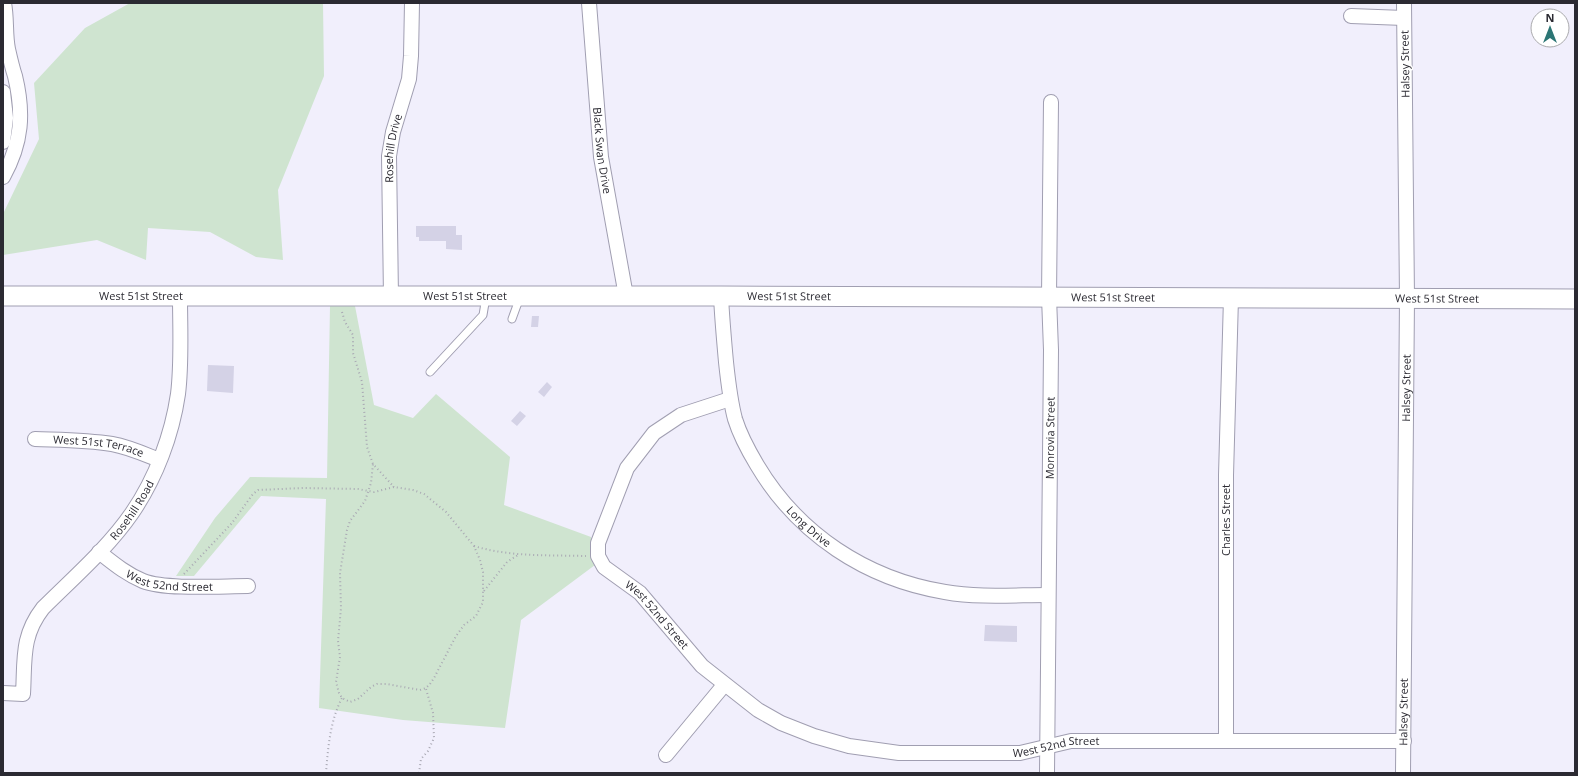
<svg xmlns="http://www.w3.org/2000/svg" width="1578" height="776" font-family="'Open Sans',sans-serif">
<style>
.green{fill:#cfe4d0}
.building{fill:#d4d2e6}
.lines{fill:none;stroke-linecap:round;stroke-linejoin:round}
.lane-casing{stroke:#a09eb1;stroke-width:9}
.street-casing{stroke:#a09eb1;stroke-width:16}
.secondary-casing{stroke:#a09eb1;stroke-width:21}
.path{stroke:#a9a8b3;stroke-width:2;stroke-dasharray:1 3;stroke-linecap:butt}
.lane{stroke:#fff;stroke-width:7}
.street{stroke:#fff;stroke-width:14}
.secondary{stroke:#fff;stroke-width:19}
.labels{text-anchor:middle;stroke-width:3;stroke-linejoin:round;paint-order:stroke}
.street-label{font-size:11px;fill:#2b2a32;stroke:#fff}
</style>
<rect width="100%" height="100%" fill="#f1effc"/>
<!-- green -->
<path class="green" d="M130 3H323L324 76 278 190 283 260 256 257 210 232 148 228 146 260 97 240 3 255V214L39 139 34 83 85 28Z
M330 306H355L374 405 413 418 436 394 510 457 504 505 591 537V559L595 565 521 620 505 728 403 720 319 708 326 499 261 496 194 576H176L215 518 250 477 327 478Z"/>
<!-- building -->
<path class="building" d="M416 226H456V235H462V250L446 249V241H419V237H416Z
M532 316H539L538 327H531Z
M208 365 234 366 233 393 207 391Z
M547 382 552 387 544 397 538 392Z
M520 411 526 416 517 426 511 421Z
M985 625 1017 626V642L984 641Z"/>
<g class="lines">
<defs>
<path id="lane" d="M512 319 520 297
M430 372 483 315 486 297"/>
<g id="street">
<path id="s1" d="M589 3 601 157 626 296"/>
<path d="M1351 16 1404 18"/>
<path d="M3 92 6 118 3 142"/>
<path d="M3 177C22 143 24 113 15 76 12 67 10 58 8 49 5 34 7 18 4 3"/>
<path id="s2" d="M721 296C722 318 724 340 726 362 728 381 730 400 735 419 740 435 748 450 757 465 798 534 866 579 945 592 978 598 1015 595 1048 595"/>
<path id="s3" d="M391 297 389 156 393 132 409 79 411 56 412 3"/>
<path id="s4" d="M730 399 681 415 654 433 627 468 598 543V556L604 567 640 593 702 666 758 710 781 723 814 736 849 746 899 753H1020L1071 741H1404"/>
<path id="s5" d="M35 439C61 440 87 440 112 444 129 447 144 454 159 460"/>
<path id="s6" d="M99 552C113 563 126 574 143 581 166 590 221 586 248 586"/>
<path id="s7" d="M3 693 23 694C25 660 21 636 43 608 73 578 108 548 132 513 156 478 172 435 178 394 182 362 180 329 180 296"/>
<path d="M1226 741V475L1231 298"/>
<path d="M666 755 724 685"/>
<path id="s8" d="M1047 773 1051 350 1049 297 1051 102"/>
<path id="s9" d="M1403 773 1407 298 1404 3"/>
</g>
<g id="secondary">
<path id="s10" d="M3 296H721L1575 299"/>
</g>
</defs>
<!-- lane casing -->
<use href="#lane" class="lane-casing"/>
<!-- street casing -->
<use href="#street" class="street-casing"/>
<!-- secondary casing -->
<use href="#secondary" class="secondary-casing"/>
<!-- path -->
<path class="path" d="M342 312 345 322 353 335V353L362 382 367 447 373 464 394 487
M474 546C510 557 548 555 586 556
M184 574 232 523 253 494 258 490 303 488 358 489 374 492 394 487 413 490 424 494 446 512 474 546 480 560 483 572V602L476 616 464 625 456 636 434 678 430 684 426 688 420 690 387 684H377L371 687 358 699 350 702 342 698 339 693 336 682 340 657 338 641 341 608 340 573 347 530 350 521 365 501 371 483 373 464
M484 591 507 562 518 555
M326 773C328 748 330 721 342 698
M419 773 421 759 428 751 434 738 433 713 426 689"/>
<!-- lane -->
<use href="#lane" class="lane"/>
<!-- street -->
<use href="#street" class="street"/>
<!-- secondary -->
<use href="#secondary" class="secondary"/>
</g>
<g class="labels">
<!-- street labels -->
<g class="street-label">
<text transform="translate(1405 64) rotate(-91)" y="4">Halsey Street</text>
<text dy="4" stroke="none"><textPath href="#s3" startOffset="149">Rosehill Drive</textPath></text>
<text dy="4" stroke="none"><textPath href="#s1" startOffset="148">Black Swan Drive</textPath></text>
<text dy="4" stroke="none"><textPath href="#s10" startOffset="138">West 51st Street</textPath></text>
<text dy="4" stroke="none"><textPath href="#s10" startOffset="786">West 51st Street</textPath></text>
<text dy="4" stroke="none"><textPath href="#s10" startOffset="462">West 51st Street</textPath></text>
<text dy="4" stroke="none"><textPath href="#s10" startOffset="1110">West 51st Street</textPath></text>
<text dy="4" stroke="none"><textPath href="#s10" startOffset="1434">West 51st Street</textPath></text>
<text dy="4" stroke="none"><textPath href="#s9" startOffset="385">Halsey Street</textPath></text>
<text dy="4" stroke="none"><textPath href="#s8" startOffset="335">Monrovia Street</textPath></text>
<text dy="4" stroke="none"><textPath href="#s5" startOffset="64">West 51st Terrace</textPath></text>
<text dy="4" stroke="none"><textPath href="#s7" startOffset="243">Rosehill Road</textPath></text>
<text transform="translate(1226 520) rotate(-90)" y="4">Charles Street</text>
<text dy="4" stroke="none"><textPath href="#s2" startOffset="256">Long Drive</textPath></text>
<text dy="4" stroke="none"><textPath href="#s6" startOffset="79">West 52nd Street</textPath></text>
<text dy="4" stroke="none"><textPath href="#s4" startOffset="306">West 52nd Street</textPath></text>
<text dy="4" stroke="none"><textPath href="#s9" startOffset="61">Halsey Street</textPath></text>
<text dy="4" stroke="none"><textPath href="#s4" startOffset="752">West 52nd Street</textPath></text>
</g>
</g>
<!-- border -->
<rect width="1578" height="776" fill="none" stroke="#2b2a32" stroke-width="8"/>
<!-- north arrow -->
<g transform="translate(1550 28)"><circle r="19" fill="#ffffff" stroke="#aaaaad"/>
<path d="M0-3L7 15L0 10L-7 15Z" fill="#2c7675"/>
<text y="-6" font-size="11" font-weight="bold" text-anchor="middle" fill="#2b2a32">N</text>
</g>
</svg>
